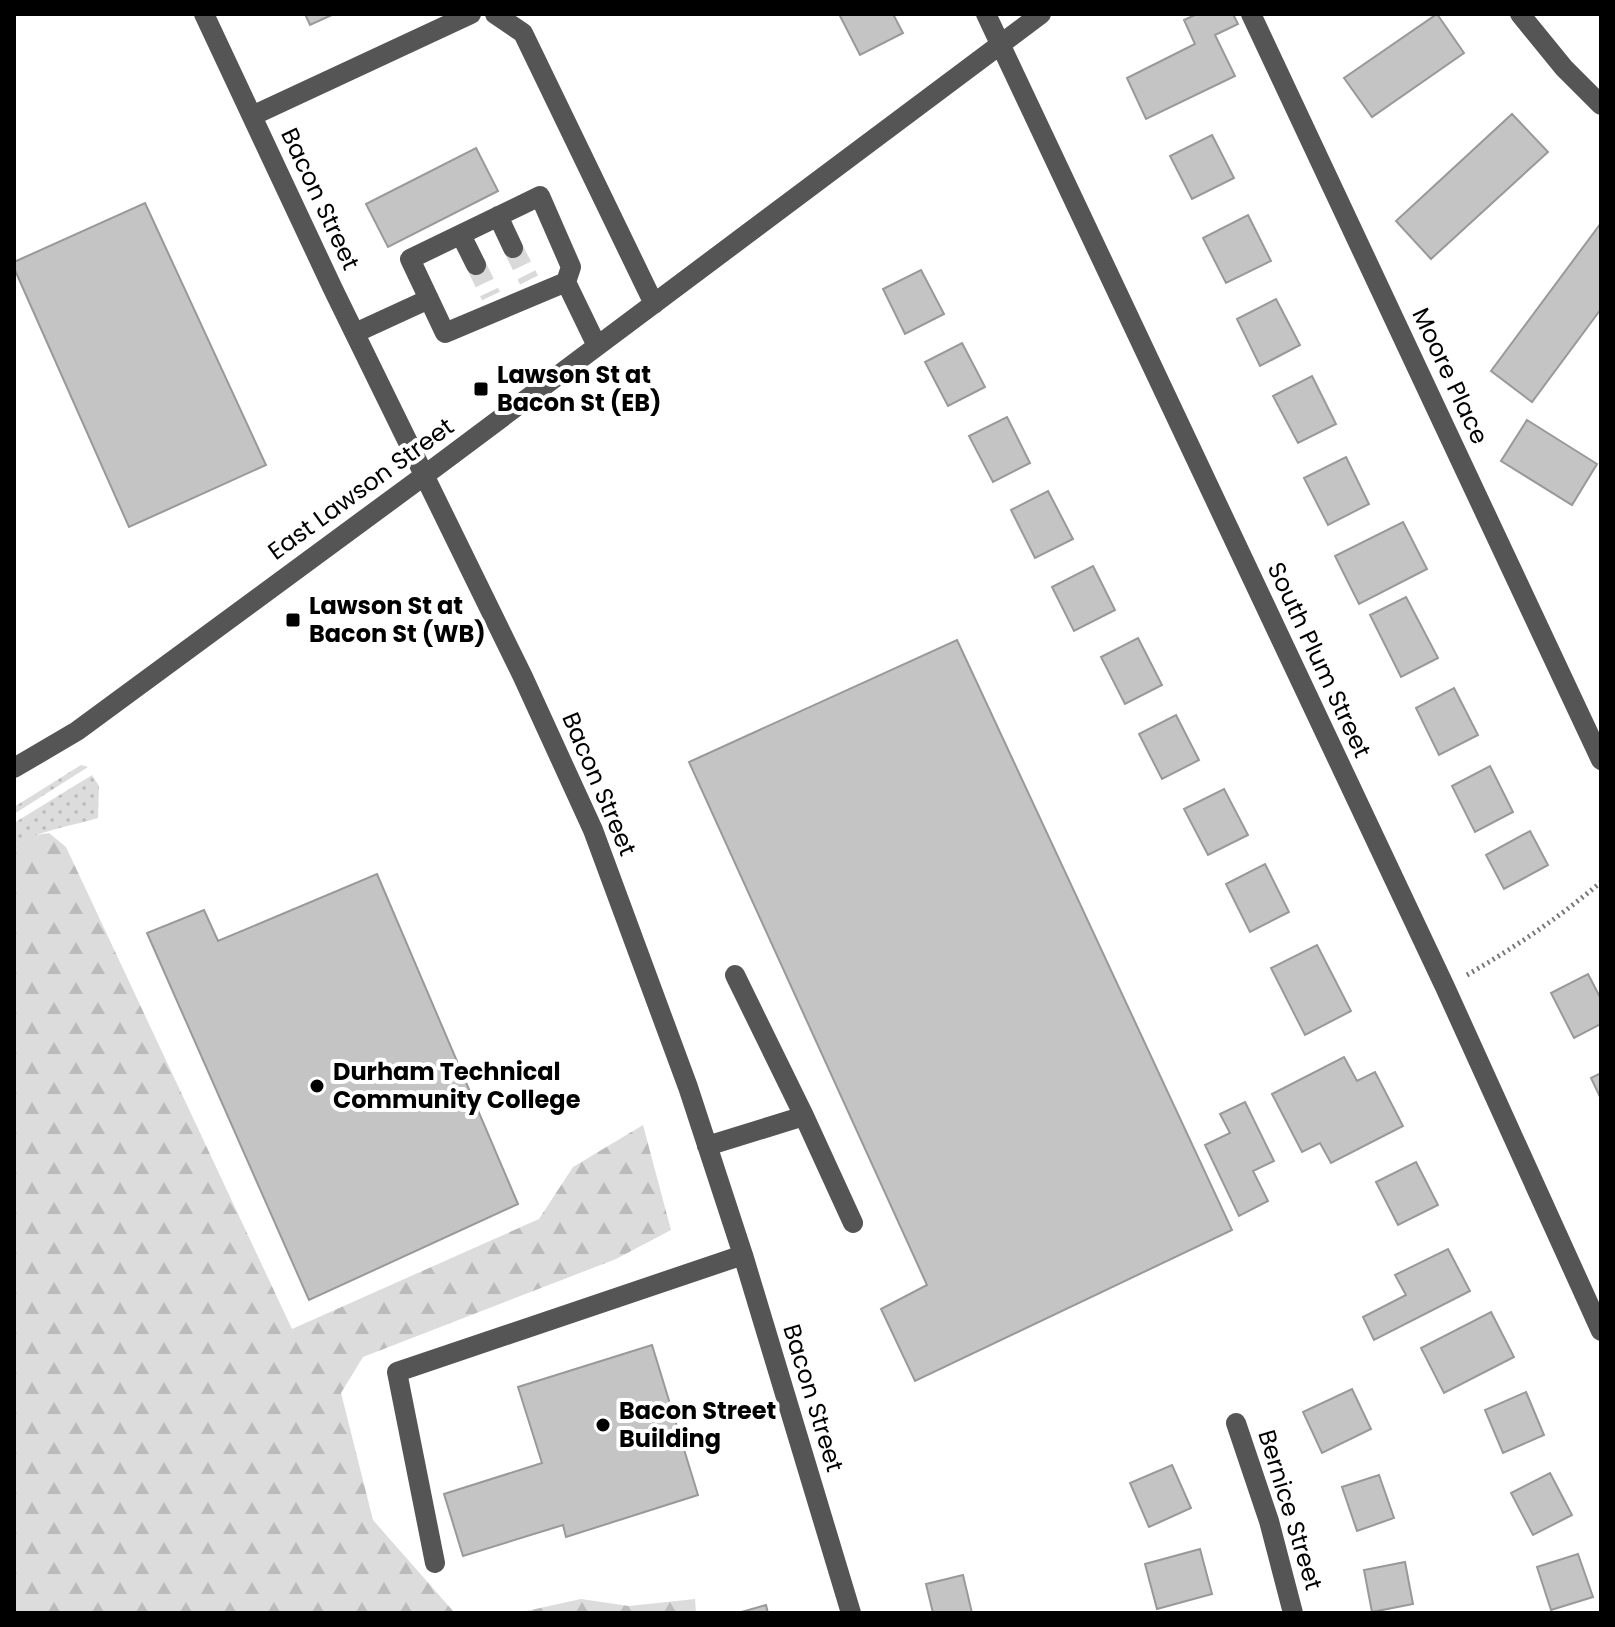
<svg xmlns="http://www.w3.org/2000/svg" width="1615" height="1627" font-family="Poppins,sans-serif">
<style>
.grass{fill:url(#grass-dots)}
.forest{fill:url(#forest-firs)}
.building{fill:#c4c4c4;stroke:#999;stroke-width:2}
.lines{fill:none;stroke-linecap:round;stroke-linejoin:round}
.minor-tunnel{stroke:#d9d9d9;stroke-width:20;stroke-dasharray:20 10;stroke-linecap:butt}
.path{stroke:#777;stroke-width:5;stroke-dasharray:2 4;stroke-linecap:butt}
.minor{stroke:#555;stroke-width:20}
.poi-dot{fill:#000;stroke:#fff;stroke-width:3}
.labels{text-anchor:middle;stroke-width:8;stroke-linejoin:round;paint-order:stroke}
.street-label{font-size:24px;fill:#000;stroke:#fff}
.poi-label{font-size:24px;font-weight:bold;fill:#000;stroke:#fff;text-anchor:start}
</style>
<defs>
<pattern id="grass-dots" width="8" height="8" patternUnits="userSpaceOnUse" patternTransform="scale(2)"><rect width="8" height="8" fill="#dcdcdc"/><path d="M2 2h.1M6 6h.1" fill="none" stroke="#bbb" stroke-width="1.8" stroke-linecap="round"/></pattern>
<pattern id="forest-firs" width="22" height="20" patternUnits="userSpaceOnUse" patternTransform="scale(2)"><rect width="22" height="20" fill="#dcdcdc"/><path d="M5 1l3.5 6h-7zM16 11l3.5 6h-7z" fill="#bbb"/></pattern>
</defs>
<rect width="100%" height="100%" fill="#fff"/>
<!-- grass -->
<path class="grass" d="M81 765 88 767 14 814V807Z
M92 775 99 786 98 818C71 826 38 831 14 845V823Z"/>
<!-- forest -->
<path class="forest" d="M49 833 66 847 292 1329 539 1219 573 1167 643 1125 671 1230 616 1259 363 1357 341 1393 373 1520 453 1611 473 1613H14V845L30 836Z
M581 1599 629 1606 695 1599 696 1613H517Z"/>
<!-- building -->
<path class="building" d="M305 14H334L310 25Z
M839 14H893L903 33 860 55Z
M1197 14H1233L1238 24 1215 35 1235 76 1146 119 1127 78 1195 44 1184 20Z
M1437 14 1464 53 1372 117 1344 78Z
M1512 114 1548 152 1431 259 1396 221Z
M1212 135 1234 178 1192 199 1170 156Z
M476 148 498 191 388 247 366 204Z
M145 203 266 465 129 527 14 268V262Z
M1248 215 1271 261 1226 283 1203 238Z
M1601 223V309L1532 402 1491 371Z
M921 270 944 314 905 334 883 289Z
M1276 299 1300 345 1260 366 1237 319Z
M962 343 985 387 948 406 925 362Z
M1312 376 1336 424 1298 443 1273 396Z
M1007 417 1030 463 993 482 969 436Z
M1527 420 1597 464 1572 505 1501 461Z
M1346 457 1369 504 1328 525 1304 478Z
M1048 491 1073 539 1035 558 1011 510Z
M1403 522 1427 569 1359 604 1335 556Z
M1093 566 1115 610 1074 631 1052 587Z
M1406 597 1438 658 1401 677 1370 615Z
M1138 638 1162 685 1125 704 1101 657Z
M957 640 1232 1230 915 1381 881 1309 927 1285 689 762Z
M1454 688 1478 735 1439 755 1416 708Z
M1176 715 1199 760 1162 779 1139 734Z
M1490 766 1513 812 1475 832 1452 786Z
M1224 789 1248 835 1208 855 1184 809Z
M1530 831 1548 865 1504 889 1486 855Z
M1265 864 1289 912 1250 932 1226 884Z
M377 874 518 1204 309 1300 147 933 204 910 218 941Z
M1317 945 1351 1011 1305 1035 1271 968Z
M1588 974 1601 999V1024L1574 1038 1551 993Z
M1344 1057 1357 1081 1375 1072 1403 1126 1331 1163 1320 1143 1302 1152 1272 1094Z
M1601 1073V1099L1591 1078Z
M1245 1102 1274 1161 1253 1171 1268 1201 1239 1216 1205 1145 1230 1133 1220 1114Z
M1416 1162 1438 1205 1398 1225 1376 1182Z
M1448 1249 1470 1291 1374 1340 1363 1317 1406 1295 1395 1275Z
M1491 1312 1514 1357 1444 1393 1421 1348Z
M652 1345 698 1495 566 1537 563 1525 463 1556 444 1494 542 1463 518 1387Z
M1352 1389 1371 1429 1322 1453 1303 1412Z
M1526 1392 1544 1435 1503 1453 1485 1410Z
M1172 1465 1191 1508 1149 1527 1130 1483Z
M1550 1473 1572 1515 1533 1535 1511 1493Z
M1379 1475 1394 1518 1357 1531 1342 1487Z
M1200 1549 1212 1594 1157 1609 1145 1564Z
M1578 1554 1593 1597 1551 1610 1537 1567Z
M1405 1562 1413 1604 1372 1612 1364 1570Z
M963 1575 972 1613H933L926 1584Z
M766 1605 768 1613H738Z"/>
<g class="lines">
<!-- minor-tunnel -->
<path class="minor-tunnel" d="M513 248 529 280
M476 265 491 296"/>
<!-- path -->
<path class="path" d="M1467 975C1514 948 1560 917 1601 882"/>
<!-- minor -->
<path class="minor" d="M204 14 333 289 523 677 593 830 688 1087 743 1255 851 1613
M495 14 523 33 654 304
M986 14 1445 987 1601 1331
M1251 14 1601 760
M1520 14 1564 68 1601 105
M252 116 471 14
M498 216 513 248
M461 235 476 265
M566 282 445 333 410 259 540 196 571 267 566 282 597 346
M355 333 429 299
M14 768 77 731 425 475 1041 14
M735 975 804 1116
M707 1146 804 1116 853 1223
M1236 1423 1269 1521 1293 1613
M435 1563 397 1372 743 1255"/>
</g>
<!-- markers -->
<g class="poi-dot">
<rect x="473" y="381" width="16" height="16" rx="4"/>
<rect x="285" y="612" width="16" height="16" rx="4"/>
<circle cx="317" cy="1086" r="8"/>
<circle cx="603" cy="1425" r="8"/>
</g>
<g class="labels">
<!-- street labels -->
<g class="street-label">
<text transform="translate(320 199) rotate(65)" y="8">Bacon Street</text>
<text transform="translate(1450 376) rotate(65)" y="8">Moore Place</text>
<text transform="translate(361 489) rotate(-36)" y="8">East Lawson Street</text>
<text transform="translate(1319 660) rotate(65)" y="8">South Plum Street</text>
<text transform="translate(599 784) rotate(67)" y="8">Bacon Street</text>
<text transform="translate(813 1398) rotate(73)" y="8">Bacon Street</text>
<text transform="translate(1290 1510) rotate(73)" y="8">Bernice Street</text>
</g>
<!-- poi labels -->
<g class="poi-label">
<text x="497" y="383">Lawson St at<tspan x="497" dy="28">Bacon St (EB)</tspan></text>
<text x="309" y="614">Lawson St at<tspan x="309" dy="28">Bacon St (WB)</tspan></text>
<text x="333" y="1080">Durham Technical<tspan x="333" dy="28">Community College</tspan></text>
<text x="619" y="1419">Bacon Street<tspan x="619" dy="28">Building</tspan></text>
</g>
</g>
<!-- border -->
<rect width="1615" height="1627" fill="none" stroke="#000000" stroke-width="32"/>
</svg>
